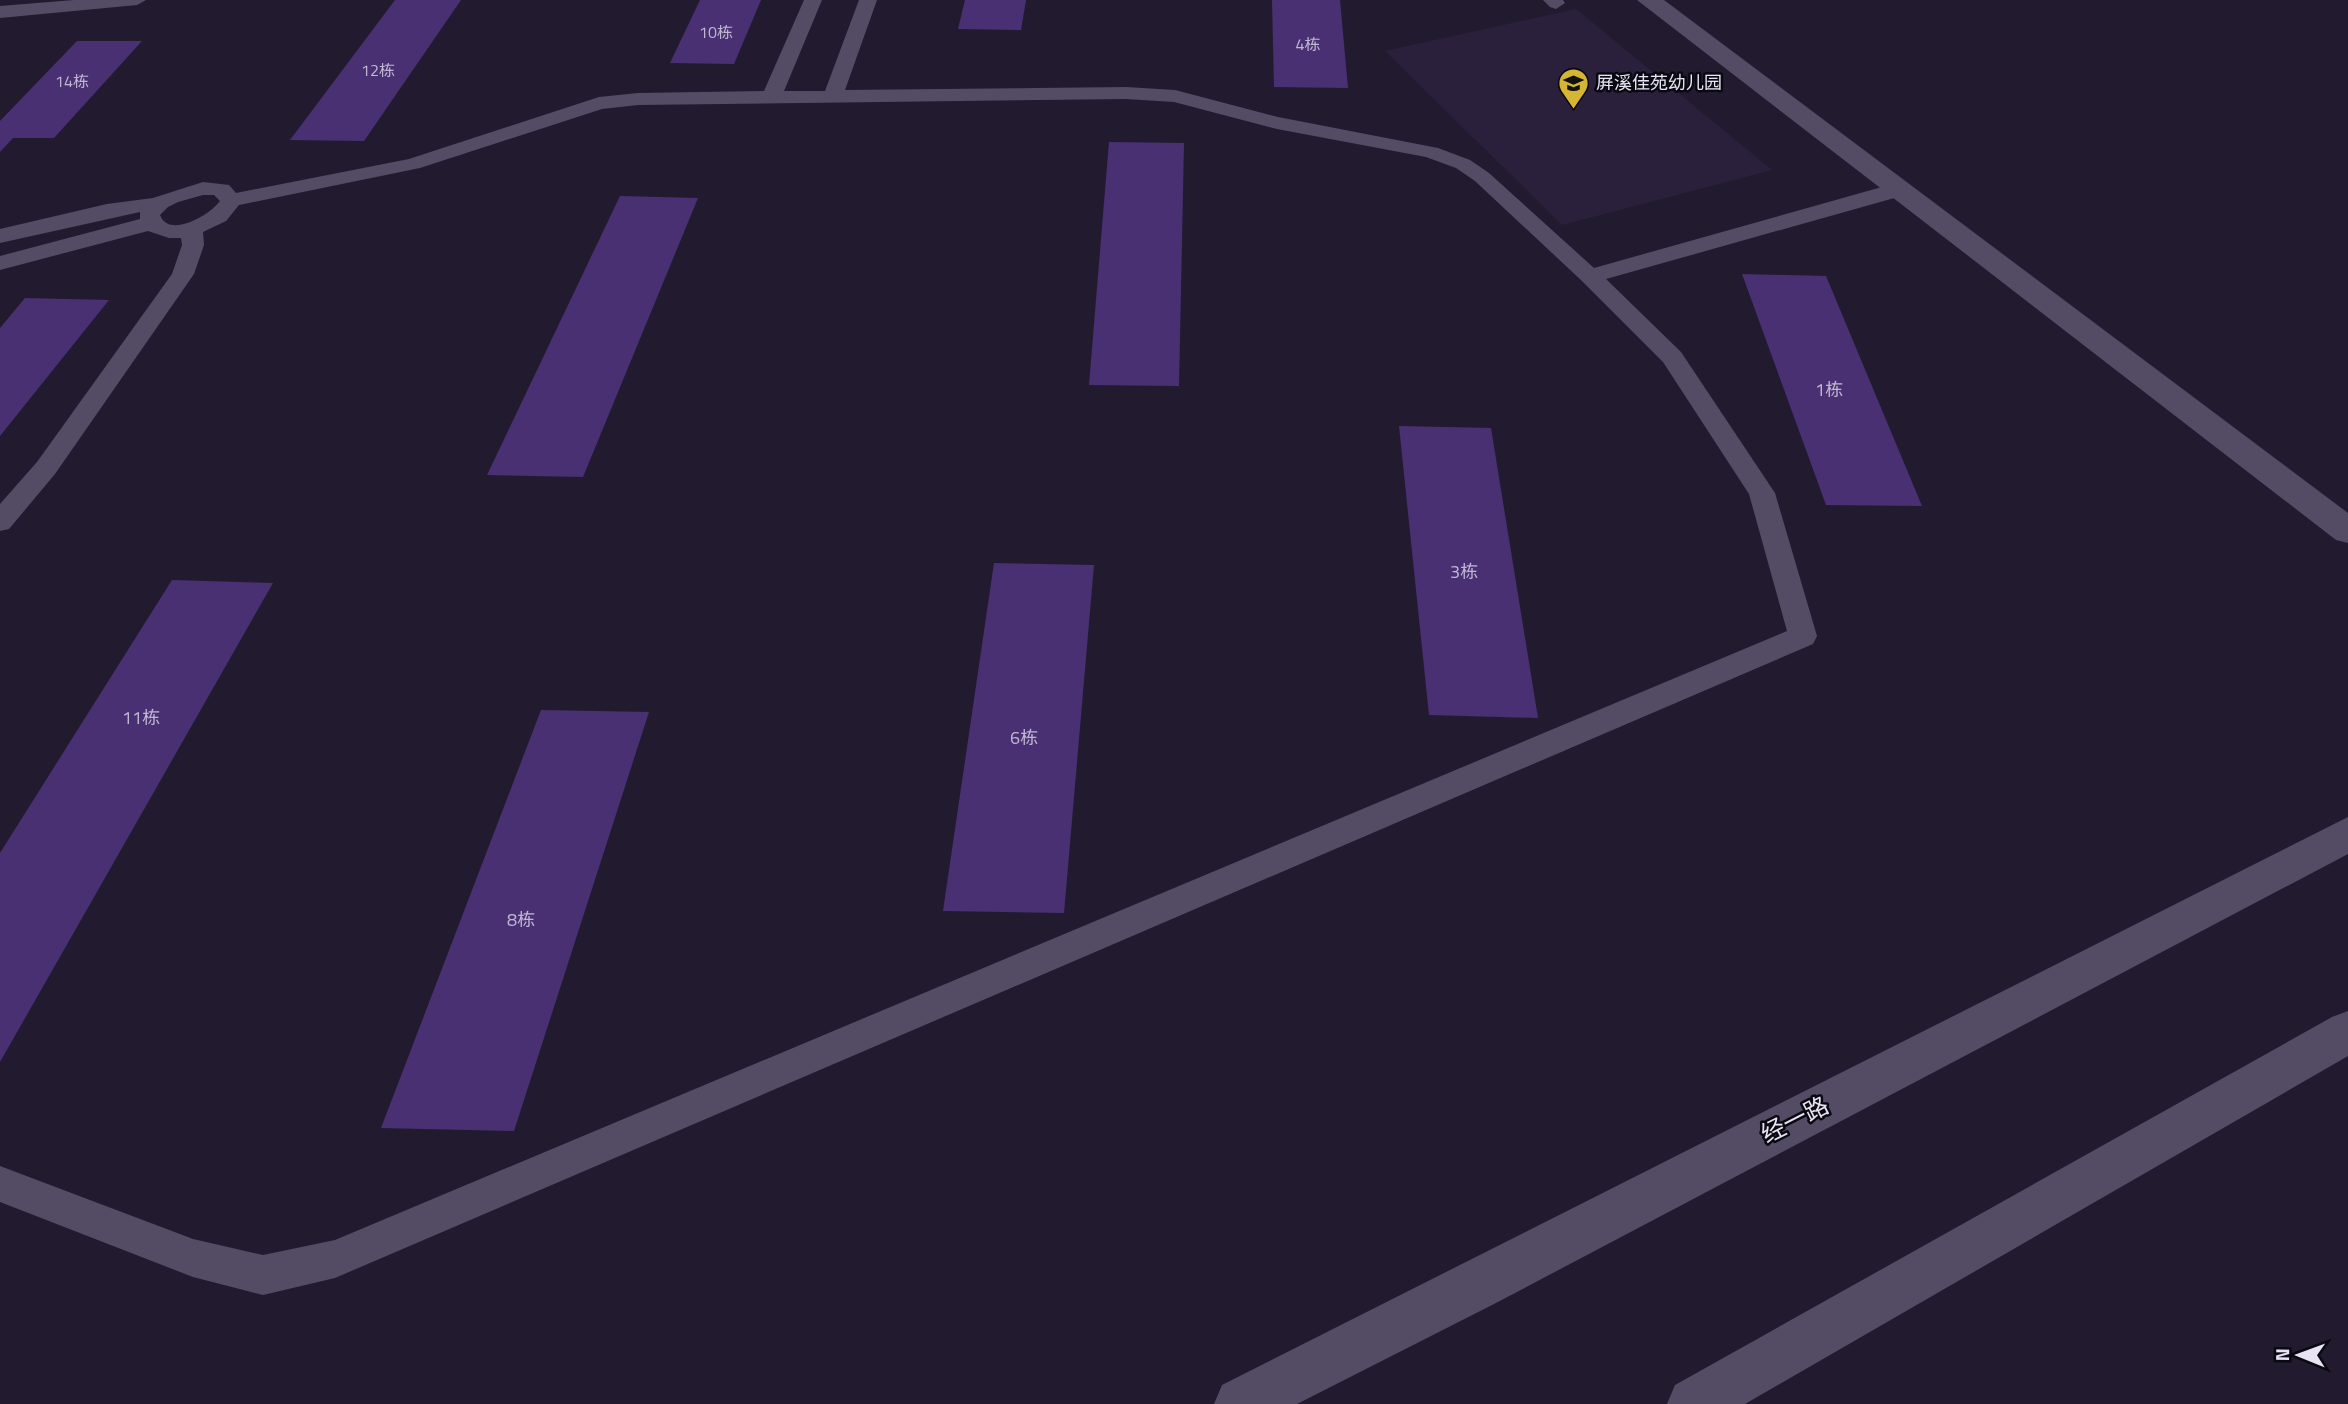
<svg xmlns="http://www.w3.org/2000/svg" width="2348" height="1404" font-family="'Titillium Web','Noto Sans SC',sans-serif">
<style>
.built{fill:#2a203c}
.building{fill:#493072}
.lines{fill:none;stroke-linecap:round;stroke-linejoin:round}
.service{fill:#544c65;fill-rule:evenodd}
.tertiary{fill:#544c65;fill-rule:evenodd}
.secondary{fill:#544c65;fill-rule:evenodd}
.labels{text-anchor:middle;stroke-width:5;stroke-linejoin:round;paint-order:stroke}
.far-number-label{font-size:16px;fill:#c0b7d3}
.far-poi-label{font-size:18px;fill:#e8e4f3;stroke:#0a0811;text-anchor:start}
.number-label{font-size:18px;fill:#c0b7d3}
.near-street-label{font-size:24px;fill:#e8e4f3;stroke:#0a0811}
</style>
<rect width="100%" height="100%" fill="#221b30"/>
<!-- built -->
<path class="built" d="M1576 9 1772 170 1562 225 1385 51Z"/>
<!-- building -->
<path class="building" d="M395 0H461L364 141 290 140Z
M700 0H761L734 64 670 63Z
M965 0H1026L1021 30 958 29Z
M1272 0H1340L1348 88 1274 87Z
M77 41H142L54 138H13L0 152V121Z
M1109 142 1184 143 1179 386 1089 385Z
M620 196 698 198 583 477 487 475Z
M1742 274 1826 276 1922 506 1826 505Z
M25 298 109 300 0 436V328Z
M1399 426 1491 428 1538 718 1429 715Z
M994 563 1094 565 1064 913 943 911Z
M172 580 273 583 0 1062V853Z
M541 710 649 712 514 1131 381 1128Z"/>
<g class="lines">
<!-- service -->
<path class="service" d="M74 0H146L137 5 0 18V6Z
M804 0H822L784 91H825L859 0H877L845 90 1126 87 1175 90 1278 117 1438 148 1470 160 1489 173 1594 268 1889 185H1905L1908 190 1905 195 1606 279 1681 352 1775 493 1817 636 1813 644 335 1278 263 1295 193 1277 0 1202V1166L193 1239 263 1255 335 1240 1787 631 1749 494 1663 362 1582 281 1475 181 1456 168 1426 157 1277 129 1174 102 1126 99 638 105 602 109 420 168 239 205 226 221 203 232 204 245 194 274 55 474 9 529 0 531V504L37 462 172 274 182 245 181 238H169L148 231 0 270V256L140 219V212L0 243V229L107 204 153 198 203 182 229 185 236 193 409 159 599 97 638 93 764 91ZM203 195H214L220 201C210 215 169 239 160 215L168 207 178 202Z
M1543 0H1563L1565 3 1556 9 1550 7Z"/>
<!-- tertiary -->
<path class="tertiary" d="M1637 0H1664L2348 513V543L2336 540Z"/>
<!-- secondary -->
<path class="secondary" d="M2348 817V854L1494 1304 1297 1404H1214L1222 1385Z
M2348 1011V1056L1745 1404H1667L1675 1385 2332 1017Z"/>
</g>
<!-- icons -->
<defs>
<symbol id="school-pin" viewBox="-11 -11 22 30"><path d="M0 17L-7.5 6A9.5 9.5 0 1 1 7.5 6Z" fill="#d5b534" stroke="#0a0811"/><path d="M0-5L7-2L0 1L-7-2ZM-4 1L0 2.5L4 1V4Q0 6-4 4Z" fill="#111"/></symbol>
</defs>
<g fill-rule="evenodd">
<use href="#school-pin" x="1556" y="66" width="35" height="47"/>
</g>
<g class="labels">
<!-- far-number labels -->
<g class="far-number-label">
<text x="716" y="38">10栋</text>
<text x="1308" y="50">4栋</text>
<text x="378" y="76">12栋</text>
<text x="72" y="87">14栋</text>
</g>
<!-- far-poi labels -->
<g class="far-poi-label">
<text x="1596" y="89">屛溪佳苑幼儿园</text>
</g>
<!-- number labels -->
<g class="number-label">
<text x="1829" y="396">1栋</text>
<text x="1464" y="578">3栋</text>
<text x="141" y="724">11栋</text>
<text x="1024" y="744">6栋</text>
<text x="521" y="926">8栋</text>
</g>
<!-- near-street labels -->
<g class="near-street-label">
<text transform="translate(1795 1120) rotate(-27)" y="8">经一路</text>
</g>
</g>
<!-- north arrow -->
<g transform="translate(2299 1355) rotate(271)" stroke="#0a0811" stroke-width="5" paint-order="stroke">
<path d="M0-5L12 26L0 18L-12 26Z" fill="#e8e4f3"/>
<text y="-10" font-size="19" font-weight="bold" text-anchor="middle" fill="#e8e4f3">N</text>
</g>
</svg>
